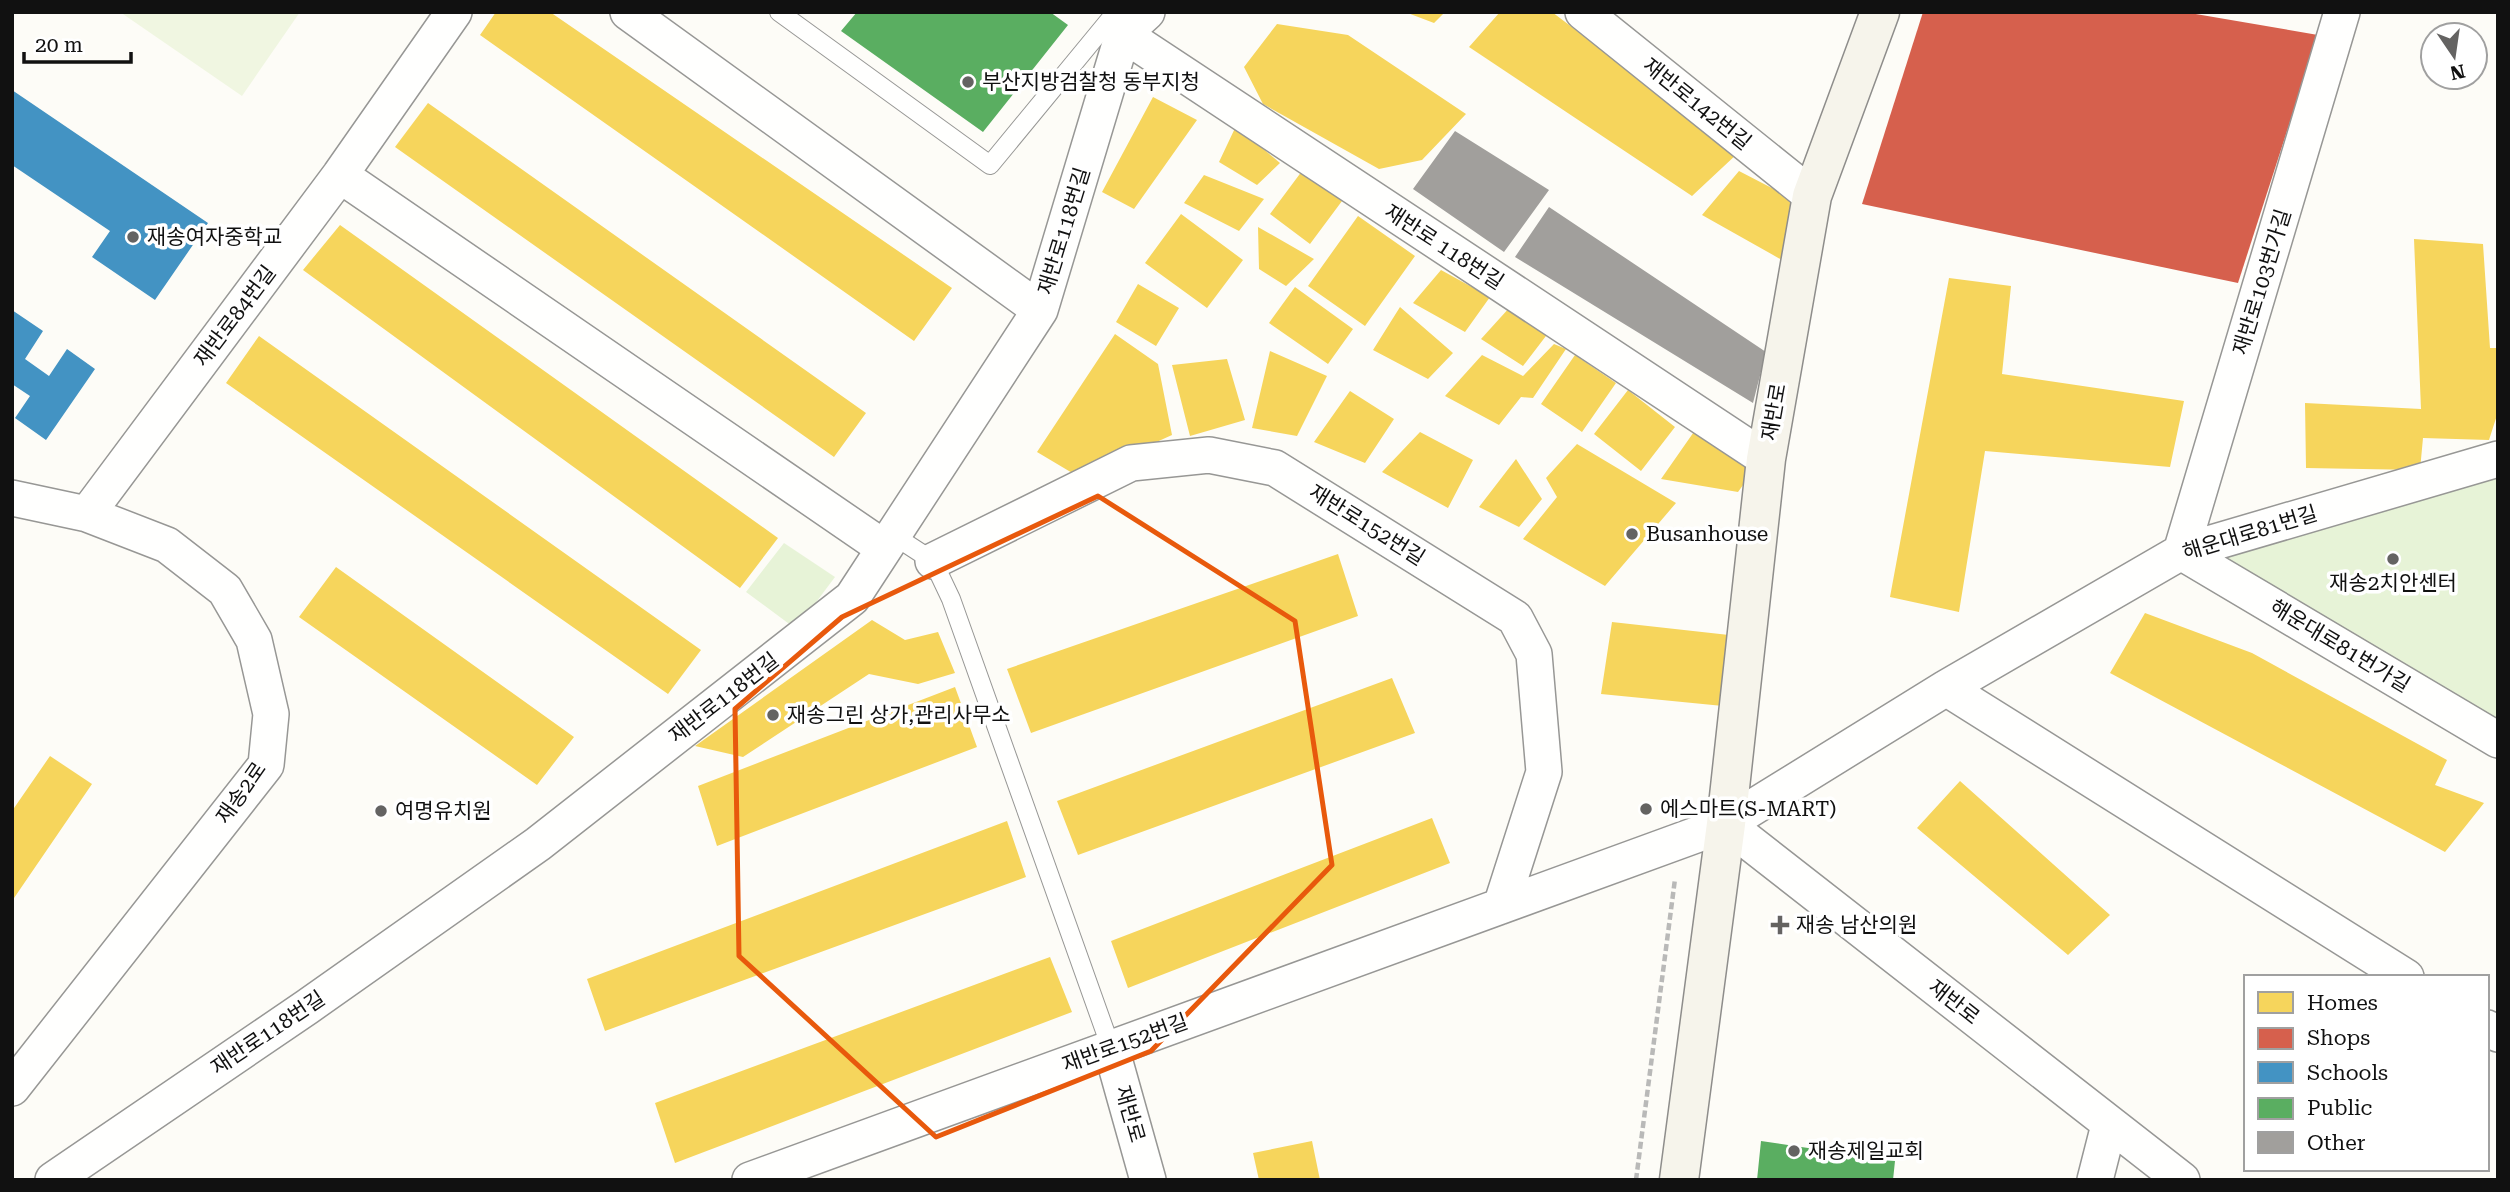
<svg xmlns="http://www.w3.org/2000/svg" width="2510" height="1192" font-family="'Roboto Serif','Noto Sans KR',serif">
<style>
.green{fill:#e7f3d7}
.pitch{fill:#f0f6e1}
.homes{fill:#f6d55c}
.shops{fill:#d6604d}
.schools{fill:#4393c3}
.public{fill:#5aae61}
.building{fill:#a19f9c}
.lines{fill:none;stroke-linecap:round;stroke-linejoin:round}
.lane-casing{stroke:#979795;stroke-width:20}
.street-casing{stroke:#979795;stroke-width:38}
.secondary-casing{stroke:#8e8d8b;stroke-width:41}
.path{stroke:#b9b9b8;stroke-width:4.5;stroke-dasharray:7 3.5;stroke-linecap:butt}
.lane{stroke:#fffffe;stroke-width:18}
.street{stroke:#fffffe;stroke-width:35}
.secondary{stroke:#f6f4eb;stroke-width:38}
.marked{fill:none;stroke:#e8590c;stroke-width:5;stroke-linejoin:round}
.poi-dot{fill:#646362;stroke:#fff;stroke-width:2.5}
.labels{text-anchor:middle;stroke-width:7;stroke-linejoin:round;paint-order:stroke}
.poi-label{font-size:21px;fill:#111;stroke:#fff;text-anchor:start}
.street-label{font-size:21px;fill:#111;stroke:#fff}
</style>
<rect width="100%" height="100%" fill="#fdfcf7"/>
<!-- green -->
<path class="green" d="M2498 478V720L2222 559Z
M784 543 835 577 796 629 746 592Z"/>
<!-- pitch -->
<path class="pitch" d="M120 12H300L242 96Z"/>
<!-- homes -->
<path class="homes" d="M496 12H550L952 288 914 341 480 35Z
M1405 12H1445L1434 23Z
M1500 12H1552L1738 153 1692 196 1469 47Z
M1277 24 1348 35 1466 114 1422 160 1379 169 1263 104 1244 67Z
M1153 97 1197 120 1134 209 1102 192Z
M428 103 866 413 834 457 395 147Z
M1236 126 1280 163 1257 185 1219 162Z
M1302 171 1342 201 1310 244 1270 214Z
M1739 171 1803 204 1782 260 1702 215Z
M1204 175 1264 199 1239 231 1184 203Z
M1181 214 1243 260 1207 308 1145 263Z
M1358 216 1415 256 1365 326 1308 286Z
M340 225 778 538 740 588 303 270Z
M1258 227 1314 259 1286 286 1259 269Z
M2414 239 2483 244 2490 348H2498V412L2489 440 2423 438 2420 470 2306 468 2305 403 2421 409Z
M1441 270 1490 297 1465 332 1413 303Z
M1949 278 2011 286 2002 374 2184 401 2170 467 1985 451 1959 612 1890 597Z
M1138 284 1179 308 1156 346 1116 322Z
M1295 287 1353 329 1328 364 1269 323Z
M1400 307 1453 353 1428 379 1373 350Z
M1510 307 1549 332 1523 366 1481 339Z
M1115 334 1158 364 1172 435 1079 477 1037 452Z
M259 336 701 650 668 694 226 383Z
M1554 344 1566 349 1533 398 1521 397 1499 425 1445 396 1482 355 1523 376Z
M1270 351 1327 376 1297 436 1252 428Z
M1575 355 1616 383 1582 432 1541 404Z
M1227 359 1245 420 1190 436 1172 365Z
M1628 390 1675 427 1641 471 1594 434Z
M1350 391 1394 419 1365 463 1314 442Z
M1698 426 1756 467 1738 492 1661 479Z
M1420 432 1473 460 1448 508 1382 472Z
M1577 444 1676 503 1605 586 1523 539 1557 497 1546 478Z
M1516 459 1542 499 1519 527 1479 507Z
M1338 554 1358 616 1031 733 1007 669Z
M336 567 574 737 537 785 299 617Z
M2145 613 2252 653 2447 760 2435 785 2484 803 2445 852 2110 673Z
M872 620 905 640 938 632 955 673 918 684 869 674 743 757 695 746Z
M1612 622 1729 635 1723 706 1601 694Z
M1392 678 1415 733 1078 855 1057 801Z
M955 687 977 747 717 846 698 786Z
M50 756 92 784 12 901V811Z
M1960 781 2110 915 2068 955 1917 828Z
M1432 818 1450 863 1128 988 1111 941Z
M1007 821 1026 877 605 1031 587 979Z
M1050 957 1072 1012 675 1163 655 1103Z
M1312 1141 1320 1180H1259L1253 1153Z"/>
<!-- shops -->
<path class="shops" d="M1923 12H2184L2318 35 2238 283 1862 204Z"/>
<!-- schools -->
<path class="schools" d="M12 90 208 223 155 300 92 257 110 231 12 165Z
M12 310 43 331 25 359 49 376 67 349 95 369 46 440 15 418 30 396 12 384Z"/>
<!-- public -->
<path class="public" d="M857 12H1050L1068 25 983 132 841 31Z
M1761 1141 1895 1161 1893 1180H1757Z"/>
<!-- building -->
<path class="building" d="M1455 131 1549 190 1504 252 1413 189Z
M1549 207 1766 352 1753 403 1515 257Z"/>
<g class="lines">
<defs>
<path id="lane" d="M779 12 990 165 1116 12
M893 535 933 561 951 599 1111 1048"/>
<path id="street" d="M628 12 1040 310
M1583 12 1812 196
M2342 12 2181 552 2498 740
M1123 34 1766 459
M340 175 884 548
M12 498 87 514 167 545 225 590 254 640 271 714 266 765 12 1088
M87 514 340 175 454 12
M933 561 1131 463 1209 455 1275 468 1515 618 1534 654 1544 772 1501 906
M1946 688 2406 977
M1726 824 2182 1180
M2487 1028 2498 1034
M1111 1048 1148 1180
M53 1180 307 1007 538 844 852 598 1040 310 1123 34 1147 12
M750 1180 1726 824 1946 688 2181 552 2498 459
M2095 1180 2109 1125"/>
<path id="secondary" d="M1679 1180 1726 824 1766 459 1812 196 1880 12"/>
</defs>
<!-- lane casing -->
<use href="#lane" class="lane-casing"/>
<!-- street casing -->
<use href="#street" class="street-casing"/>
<!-- secondary casing -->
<use href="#secondary" class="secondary-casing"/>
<!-- path -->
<path class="path" d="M1636 1180 1675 879"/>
<!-- lane -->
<use href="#lane" class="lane"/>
<!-- street -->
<use href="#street" class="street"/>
<!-- secondary -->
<use href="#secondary" class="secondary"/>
</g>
<!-- marked area -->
<path class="marked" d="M1098 496 1295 621 1332 865 1151 1051 936 1137 739 956 735 709 842 617Z"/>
<!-- markers -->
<g class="poi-dot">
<circle cx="968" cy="82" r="7"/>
<circle cx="133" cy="237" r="7"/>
<circle cx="1632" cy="534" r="7"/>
<circle cx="2393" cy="559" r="7"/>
<circle cx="773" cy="715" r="7"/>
<circle cx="1646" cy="809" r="7"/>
<circle cx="381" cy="811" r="7"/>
<path d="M1776.5 914.5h7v7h7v7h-7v7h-7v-7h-7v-7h7z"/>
<circle cx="1794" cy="1151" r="7"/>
</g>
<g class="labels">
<!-- poi labels -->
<g class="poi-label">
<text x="982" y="89">부산지방검찰청 동부지청</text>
<text x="147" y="244">재송여자중학교</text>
<text x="1646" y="541">Busanhouse</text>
<text x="2393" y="590" text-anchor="middle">재송2치안센터</text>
<text x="787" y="722">재송그린 상가,관리사무소</text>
<text x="1660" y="816">에스마트(S-MART)</text>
<text x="395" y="818">여명유치원</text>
<text x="1796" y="932">재송 남산의원</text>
<text x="1808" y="1158">재송제일교회</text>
</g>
<!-- street labels -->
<g class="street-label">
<text transform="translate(1697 104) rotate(39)" y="7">재반로142번길</text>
<text transform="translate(1064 231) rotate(-73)" y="7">재반로118번길</text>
<text transform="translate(1444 247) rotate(33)" y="7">재반로 118번길</text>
<text transform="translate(2262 282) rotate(-73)" y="7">재반로103번가길</text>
<text transform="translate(235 316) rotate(-53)" y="7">재반로84번길</text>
<text transform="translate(1774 412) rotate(-80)" y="7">재반로</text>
<text transform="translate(1367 525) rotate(32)" y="7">재반로152번길</text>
<text transform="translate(2250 533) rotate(-17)" y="7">해운대로81번길</text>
<text transform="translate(2340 646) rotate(31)" y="7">해운대로81번가길</text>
<text transform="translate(724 698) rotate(-38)" y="7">재반로118번길</text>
<text transform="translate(241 793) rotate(-55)" y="7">재송2로</text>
<text transform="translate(1954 1002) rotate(38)" y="7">재반로</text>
<text transform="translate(268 1033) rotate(-34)" y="7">재반로118번길</text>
<text transform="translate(1125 1043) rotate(-20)" y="7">재반로152번길</text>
<text transform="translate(1130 1114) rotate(74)" y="7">재반로</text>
</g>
</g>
<!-- border -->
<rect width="2510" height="1192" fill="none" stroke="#111111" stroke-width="28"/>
<!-- legend -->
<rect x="2244" y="975" width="245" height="196" fill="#ffffff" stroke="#a0a0a0" stroke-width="2"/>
<rect x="2258" y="992" width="35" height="21" fill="#f6d55c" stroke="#a0a0a0" stroke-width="2"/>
<text x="2307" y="1010" font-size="21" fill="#111111">Homes</text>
<rect x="2258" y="1028" width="35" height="21" fill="#d6604d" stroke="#a0a0a0" stroke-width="2"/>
<text x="2307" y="1045" font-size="21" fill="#111111">Shops</text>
<rect x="2258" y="1062" width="35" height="21" fill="#4393c3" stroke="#a0a0a0" stroke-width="2"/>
<text x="2307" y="1080" font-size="21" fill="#111111">Schools</text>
<rect x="2258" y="1098" width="35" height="21" fill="#5aae61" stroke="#a0a0a0" stroke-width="2"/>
<text x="2307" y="1115" font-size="21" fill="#111111">Public</text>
<rect x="2258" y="1132" width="35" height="21" fill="#a19f9c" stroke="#a0a0a0" stroke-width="2"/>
<text x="2307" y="1150" font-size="21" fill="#111111">Other</text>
<!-- north arrow -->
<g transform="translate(2454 56) rotate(167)"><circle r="33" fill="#ffffff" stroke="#a0a0a0" stroke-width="2"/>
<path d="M0-5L12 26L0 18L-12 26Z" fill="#646362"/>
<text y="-10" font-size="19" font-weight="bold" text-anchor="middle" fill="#111111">N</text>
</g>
<!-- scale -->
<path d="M24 52v10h107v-10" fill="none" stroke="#111111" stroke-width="3.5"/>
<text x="35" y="52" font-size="21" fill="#111111" stroke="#ffffff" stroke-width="5" paint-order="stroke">20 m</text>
</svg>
